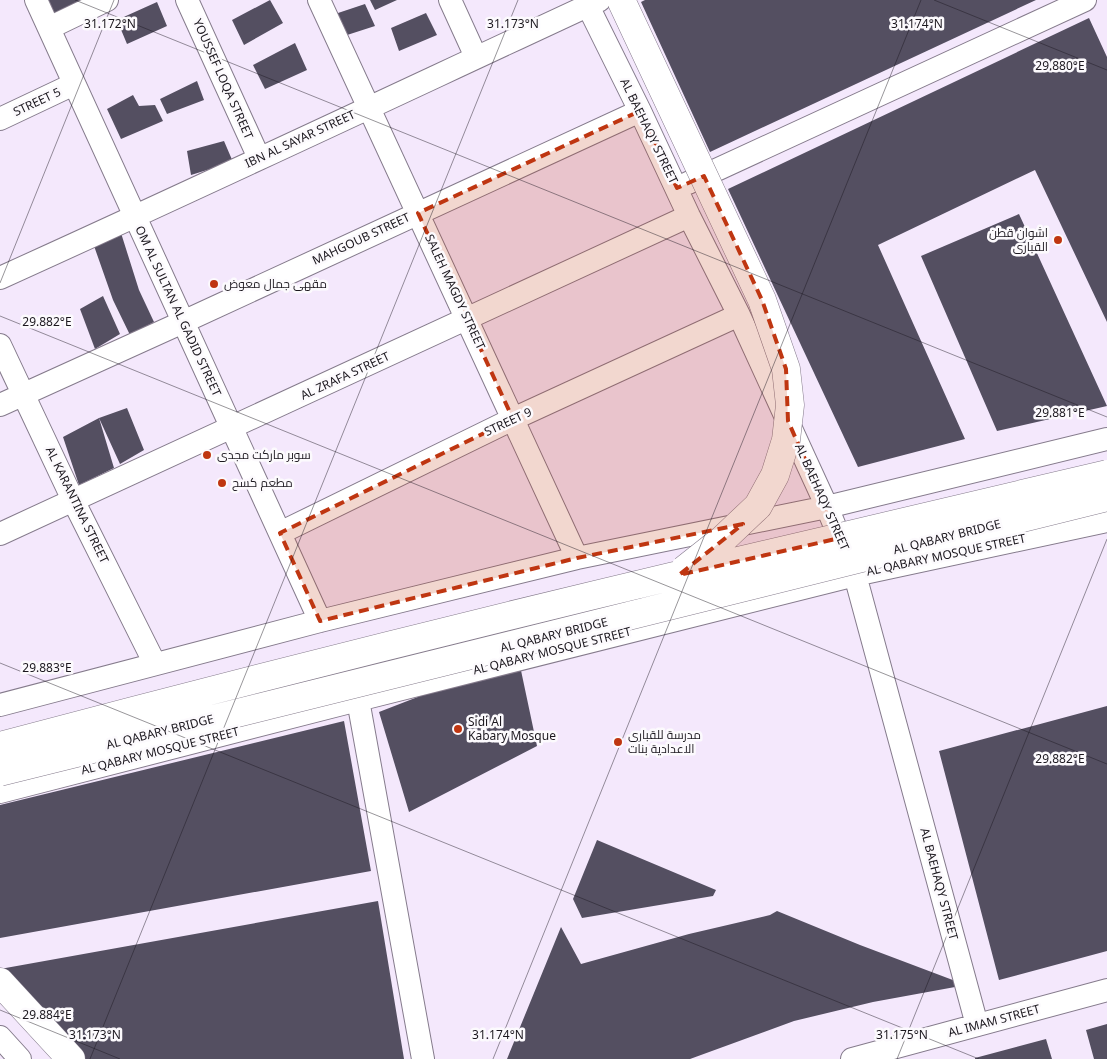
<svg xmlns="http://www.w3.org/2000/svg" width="1107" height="1059" font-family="'Noto Sans',Cairo,sans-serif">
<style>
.building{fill:#544f61}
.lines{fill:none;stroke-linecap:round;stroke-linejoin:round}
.minor-casing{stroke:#857b8c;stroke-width:24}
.major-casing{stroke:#857b8c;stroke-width:29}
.minor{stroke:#fff;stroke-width:22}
.major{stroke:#fff;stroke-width:28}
.major-bridge-casing{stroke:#857b8c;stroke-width:29;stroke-linecap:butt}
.major-bridge{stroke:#fff;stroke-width:28}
.marked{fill:#bf3611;fill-opacity:0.2;stroke:#bf3611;stroke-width:4;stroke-dasharray:10 6;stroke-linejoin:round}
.ticks{fill:none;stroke:#1b171e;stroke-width:1;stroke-opacity:0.45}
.poi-dot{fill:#bf3611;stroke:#fcfafd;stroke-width:2}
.labels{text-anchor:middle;stroke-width:5;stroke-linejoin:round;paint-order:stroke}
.street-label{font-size:12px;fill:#1b171e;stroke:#fcfafd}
.poi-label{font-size:12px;fill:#1b171e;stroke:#fcfafd;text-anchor:start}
.ticks-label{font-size:12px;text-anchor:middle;fill:#1b171e;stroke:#fcfafd;stroke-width:5;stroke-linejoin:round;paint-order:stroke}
</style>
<rect width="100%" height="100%" fill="#f4e8fc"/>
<!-- building -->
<path class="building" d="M46 0H86L53 17Z
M270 0 283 23 244 45 232 20Z
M370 0H397L375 10Z
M645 0H1036L710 152 641 2Z
M157 2 167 26 127 44 117 20Z
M365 4 375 26 344 36 335 14Z
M426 13 437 35 399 51 391 28Z
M1089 18 1107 57V322L1035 170 878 245 965 439 858 467 728 189Z
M295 43 307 70 265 89 253 65Z
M197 81 204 100 167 114 160 99Z
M133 95 139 106 155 105 163 121 121 139 107 109Z
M224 141 233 162 191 175 187 151Z
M1019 214 1107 406 997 431 921 256Z
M121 233 139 290 154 322 130 335 113 300 93 243Z
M103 296 120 334 95 349 80 309Z
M127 408 144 450 120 464 99 418 114 468 79 485 63 437 99 418Z
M519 661 537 746 409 812 379 712 477 674Z
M1107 706V951L999 980 939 751Z
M344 721 371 871 0 938V805Z
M597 840 716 890 713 896 582 918 573 899Z
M378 901 404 1059H81L0 969Z
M777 911 860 945 966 985 873 1002 794 1021 690 1059H507L561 927 581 964 689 934 770 915Z
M1107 1024V1059H1094L1086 1030Z
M1046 1039 1052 1059H975V1058Z"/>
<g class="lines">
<defs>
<path id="minor" d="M36 0 320 621
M187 0 259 158
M319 0 577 558
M450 0 476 57
M585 0 640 111 689 216 739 315 827 507 855 575 977 1025
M49 28 107 0
M0 119 74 84
M688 183 1085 0
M0 278C201 187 400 93 600 0
M0 345 73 500 155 664
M0 405 183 322 640 111
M280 533 513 419 739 315
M0 534 689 216
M358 700 423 1059
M0 705 320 621 577 558 827 507 1107 439
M0 792 358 700 855 575 1107 521
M0 1037 20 1059
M852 1059 1107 990"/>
<path id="major" d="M0 982 71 1059"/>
</defs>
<!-- minor casing -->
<use href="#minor" class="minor-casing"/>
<!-- major casing -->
<use href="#major" class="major-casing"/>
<!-- minor -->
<use href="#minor" class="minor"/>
<!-- major -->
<use href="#major" class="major"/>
<defs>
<path id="major-bridge" d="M621 0 762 300 786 369 790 405 786 440 775 475 758 506 722 540 684 570
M0 746C225 686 451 629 678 575 821 541 964 509 1107 474
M0 772 1107 497"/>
</defs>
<!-- major-bridge casing -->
<use href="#major-bridge" class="major-bridge-casing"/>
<!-- major-bridge -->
<use href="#major-bridge" class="major-bridge"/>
</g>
<!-- marked area -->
<path class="marked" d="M640 111 677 188 704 176 762 300 786 369 788 421 840 538 679 575 743 524 577 558 320 621 280 533 513 419 418 213Z"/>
<!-- ticks -->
<path class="ticks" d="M75 0 1107 417M934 0 1107 70M0 283 114 0M0 316 1107 764M0 663 979 1059M0 1010 120 1059M90 1059 518 0M493 1059 921 0M897 1059 1107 539"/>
<!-- markers -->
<g class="poi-dot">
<circle cx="1058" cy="240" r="5"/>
<circle cx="214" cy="284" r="5"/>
<circle cx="207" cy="455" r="5"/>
<circle cx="222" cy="483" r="5"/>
<circle cx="458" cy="729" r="5"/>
<circle cx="618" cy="742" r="5"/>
</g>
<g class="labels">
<!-- street labels -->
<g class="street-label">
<text transform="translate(223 79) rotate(66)" y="4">YOUSSEF LOQA STREET</text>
<text transform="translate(37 102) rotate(-25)" y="4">STREET 5</text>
<text transform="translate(649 131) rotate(64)" y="4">AL BAEHAQY STREET</text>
<text transform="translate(300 139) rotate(-25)" y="4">IBN AL SAYAR STREET</text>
<text transform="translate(361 239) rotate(-25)" y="4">MAHGOUB STREET</text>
<text transform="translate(455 292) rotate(65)" y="4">SALEH MAGDY STREET</text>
<text transform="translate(178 311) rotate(65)" y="4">OM AL SULTAN AL GADID STREET</text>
<text transform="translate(345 376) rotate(-25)" y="4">AL ZRAFA STREET</text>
<text transform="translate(508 422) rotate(-25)" y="4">STREET 9</text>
<text transform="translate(822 497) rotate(66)" y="4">AL BAEHAQY STREET</text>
<text transform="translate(77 505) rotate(64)" y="4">AL KARANTINA STREET</text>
<text transform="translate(947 537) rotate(-14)" y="4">AL QABARY BRIDGE</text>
<text transform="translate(946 555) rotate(-12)" y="4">AL QABARY MOSQUE STREET</text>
<text transform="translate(554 635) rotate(-14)" y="4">AL QABARY BRIDGE</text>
<text transform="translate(552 651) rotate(-14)" y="4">AL QABARY MOSQUE STREET</text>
<text transform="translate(160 732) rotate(-14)" y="4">AL QABARY BRIDGE</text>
<text transform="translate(160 751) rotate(-14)" y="4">AL QABARY MOSQUE STREET</text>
<text transform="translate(939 884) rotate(75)" y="4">AL BAEHAQY STREET</text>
<text transform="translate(994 1021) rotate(-15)" y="4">AL IMAM STREET</text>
</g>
<!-- poi labels -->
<g class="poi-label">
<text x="1048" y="237" text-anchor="end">اشوان قطن<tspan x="1048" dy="14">القبارى</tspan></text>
<text x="224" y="288">مقهى جمال معوض</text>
<text x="217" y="459">سوبر ماركت مجدى</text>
<text x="232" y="487">مطعم كسح</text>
<text x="468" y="726">Sidi Al<tspan x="468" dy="14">Kabary Mosque</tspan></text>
<text x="628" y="739">مدرسة للقبارى<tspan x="628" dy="14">الاعدادية بنات</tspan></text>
</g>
</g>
<g class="ticks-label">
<text x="110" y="28">31.172°N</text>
<text x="513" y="28">31.173°N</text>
<text x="917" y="28">31.174°N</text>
<text x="1060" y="70">29.880°E</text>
<text x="47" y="326">29.882°E</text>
<text x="1060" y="417">29.881°E</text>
<text x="47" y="672">29.883°E</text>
<text x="1060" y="763">29.882°E</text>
<text x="47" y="1019">29.884°E</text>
<text x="95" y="1039">31.173°N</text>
<text x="498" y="1039">31.174°N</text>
<text x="902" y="1039">31.175°N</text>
</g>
</svg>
